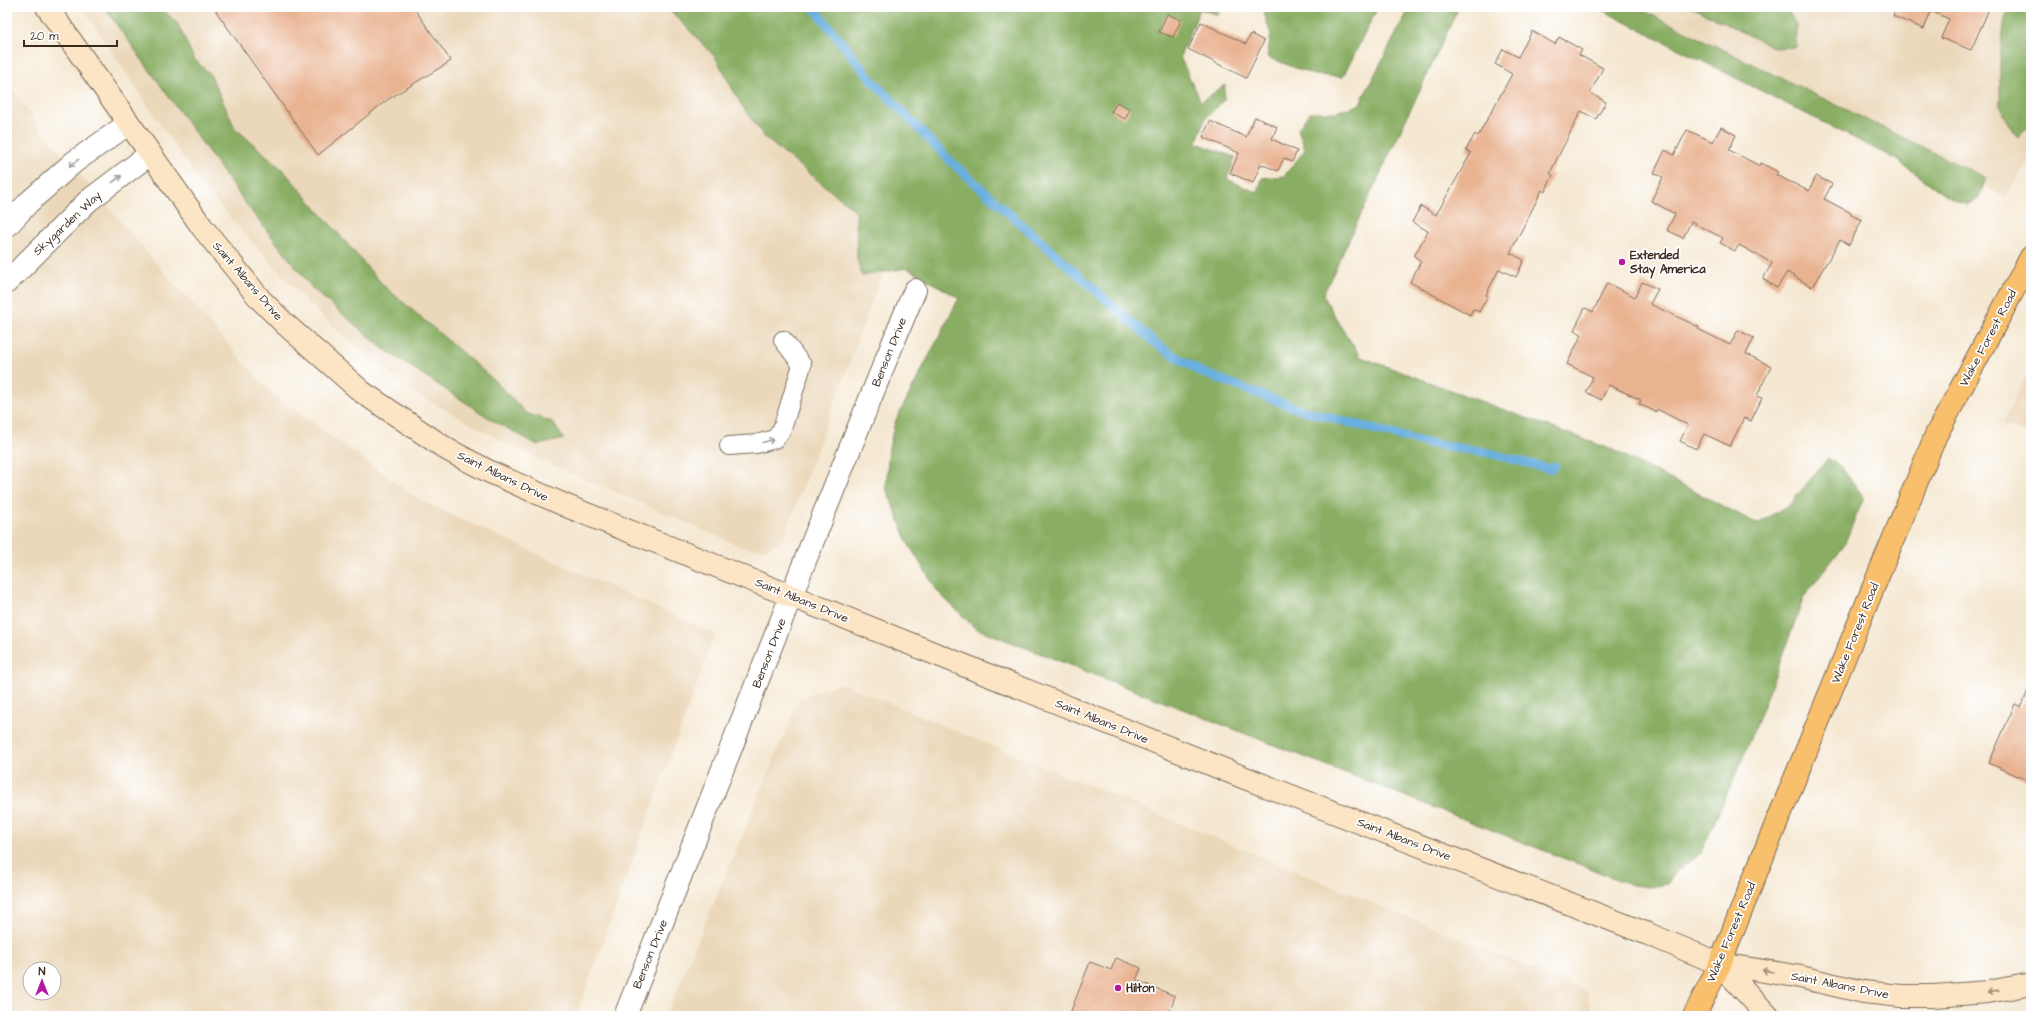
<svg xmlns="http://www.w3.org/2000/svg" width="2038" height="1023" font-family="'Architects Daughter',sans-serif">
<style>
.built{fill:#ebd8ba;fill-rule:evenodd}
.forest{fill:#89ae64;stroke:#626c41}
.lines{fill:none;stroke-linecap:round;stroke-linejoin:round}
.stream{stroke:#69afdf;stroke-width:9}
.building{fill:#e9b391}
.lane-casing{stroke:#7c6c5d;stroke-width:20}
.street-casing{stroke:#7c6c5d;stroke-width:24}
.secondary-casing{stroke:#7c6c5d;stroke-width:24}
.primary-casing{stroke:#7c6c5d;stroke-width:24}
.lane{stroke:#fff;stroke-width:18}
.street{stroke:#fff;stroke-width:22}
.secondary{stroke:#fce5c4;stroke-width:22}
.primary{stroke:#f8bf6c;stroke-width:22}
.oneway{stroke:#a79f9a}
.oneway2{stroke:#9c8871}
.poi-dot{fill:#b5179e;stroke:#fff;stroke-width:1.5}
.labels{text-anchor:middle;stroke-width:3.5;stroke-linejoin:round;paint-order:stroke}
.street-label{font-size:12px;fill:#3b2a1e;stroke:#fff}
.poi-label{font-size:12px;font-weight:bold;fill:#3b2a1e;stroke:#fff;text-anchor:start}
</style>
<rect width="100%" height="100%" fill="#fff"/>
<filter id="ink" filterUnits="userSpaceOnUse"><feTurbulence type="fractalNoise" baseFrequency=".025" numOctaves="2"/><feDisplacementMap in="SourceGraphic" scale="8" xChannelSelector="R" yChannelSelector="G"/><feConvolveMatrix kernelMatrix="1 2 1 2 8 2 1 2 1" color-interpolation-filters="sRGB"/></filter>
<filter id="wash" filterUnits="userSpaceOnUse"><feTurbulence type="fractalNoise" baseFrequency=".012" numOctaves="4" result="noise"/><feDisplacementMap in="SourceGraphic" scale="16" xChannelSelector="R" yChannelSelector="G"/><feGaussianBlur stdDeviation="0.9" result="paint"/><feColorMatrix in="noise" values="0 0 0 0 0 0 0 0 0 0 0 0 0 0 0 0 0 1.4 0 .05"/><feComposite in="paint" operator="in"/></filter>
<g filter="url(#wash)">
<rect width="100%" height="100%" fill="#f5e8d2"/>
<!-- built -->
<path class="built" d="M82 7H839L886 264 783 540 764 549 742 547 518 450 413 392 363 353 309 304 204 189Z
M1639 7H2031V157L2006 197Z
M7 81 37 125 162 270 270 392 421 501 715 634 576 1016H7ZM30 969H54V993H30Z
M2031 365V435L2002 424Z
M840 683 1587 991 1593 1016H666L800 698Z"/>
<!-- forest -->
<path class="forest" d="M104 7H160L178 24 194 59 210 74 235 128 283 170 383 285 494 380 526 413 552 422 564 439 538 445 492 420 381 347 313 289 249 208Z
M667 7H1222L1218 15 1200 9 1180 57 1201 102 1225 85 1224 100 1206 118 1196 143 1235 157 1227 179 1258 193 1262 178 1284 176 1305 150 1298 129 1310 112H1335L1359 105 1410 7H1459L1323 295 1341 327 1361 357 1613 450 1758 524 1791 503 1828 458 1841 467 1864 497 1844 545 1804 597 1754 732 1701 853 1678 870 1667 884 1649 887 1632 885 975 628 938 592 909 545 886 488 889 448 895 422 959 298 907 268 862 276 857 259 856 211 765 138 740 103 716 58Z
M1378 7 1343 77 1314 75 1267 57 1271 35 1262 7Z
M1596 7H1636L1986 178 1979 198 1967 205 1948 197 1897 160Z
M1692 7H1786L1796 25V47L1775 48Z
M2010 7H2031V123L2018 138 2000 108V56L2005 18Z"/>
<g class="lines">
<!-- stream -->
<path class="stream" d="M813 7 869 77 949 160 1156 344 1201 372 1298 409 1426 443 1485 452 1550 469 1555 466"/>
</g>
<g id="blocks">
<!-- building -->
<path class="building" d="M213 7H413L451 61 387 100 318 155Z
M1896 7H1990L1971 50 1941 38 1949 19 1931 11 1924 29 1893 16Z
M1167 14 1181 20 1173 37 1159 32Z
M1201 22 1246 44 1251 34 1264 41 1246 78 1188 49Z
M1532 31 1555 44 1559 37 1582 50 1579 55 1603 68 1590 93 1606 102 1596 119 1581 111 1550 173 1553 175 1545 192 1542 190 1510 253 1524 260 1516 277 1499 269 1486 295 1488 296 1479 312 1473 309 1470 315 1410 282 1421 261 1414 256 1428 231 1412 222 1421 206 1436 215 1471 153 1466 150 1475 134 1478 136 1512 74 1495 64 1503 49 1518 57Z
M1117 102 1130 109 1125 119 1111 112Z
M1255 117 1277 127 1272 139 1297 151 1292 162 1284 158 1278 171 1261 164 1253 183 1230 173 1239 153 1203 137 1210 121 1246 137Z
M1721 127 1736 135 1729 150 1760 166 1761 163 1778 172 1776 175 1809 191 1816 176 1832 184 1824 199 1851 213V215L1862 220 1849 245 1840 240 1812 287 1787 272 1777 288 1763 279 1772 263 1739 245 1735 251 1720 243 1723 238 1691 222 1683 238 1667 230 1675 214 1651 201 1663 177 1654 173 1665 150 1674 155 1687 130 1713 142Z
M1642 282 1658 289 1650 304 1699 327 1698 329 1730 345 1738 330 1754 338 1746 354 1771 366 1757 396 1762 398 1751 421 1744 418 1730 446 1704 434 1696 449 1680 441 1688 425 1657 409 1656 412 1639 404 1641 400 1609 385 1601 400 1586 392 1593 377 1567 364 1582 334 1574 330 1585 308 1593 312 1607 283 1635 297Z
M2031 684V782L1989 763 2015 704 2021 707Z
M1116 958 1141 968 1136 980 1175 996 1168 1016H1069L1090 962 1111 970Z"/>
</g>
</g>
<g filter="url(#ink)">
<use href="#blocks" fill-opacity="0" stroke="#7c6c5d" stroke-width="1"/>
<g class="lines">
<defs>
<path id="lane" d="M729 446 756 444 775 439 782 429 802 365 783 340"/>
<path id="street" d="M7 226 29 202 74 162 128 124
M7 282 88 201 150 154
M625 1016C722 774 814 531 915 290"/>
<path id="secondary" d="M47 7 202 227 260 299 285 324 362 392 448 450 490 472 569 507 1245 778 1648 934 1720 964 1796 976 1864 992 1901 996H1934L1988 992 2031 984
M1720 964 1768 1016"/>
<path id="primary" d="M1694 1016 1720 964 1756 873 1936 435 2031 257"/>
</defs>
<!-- lane casing -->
<use href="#lane" class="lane-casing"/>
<!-- street casing -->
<use href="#street" class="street-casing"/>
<!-- secondary casing -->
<use href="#secondary" class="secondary-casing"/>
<!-- primary casing -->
<use href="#primary" class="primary-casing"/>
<!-- lane -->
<use href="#lane" class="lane"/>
<!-- street -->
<use href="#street" class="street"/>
<!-- secondary -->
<use href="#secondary" class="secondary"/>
<!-- primary -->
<use href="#primary" class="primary"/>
</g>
<!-- one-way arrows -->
<defs><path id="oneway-shaft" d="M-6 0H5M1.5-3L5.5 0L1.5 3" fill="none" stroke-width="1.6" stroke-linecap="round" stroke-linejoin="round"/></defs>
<g class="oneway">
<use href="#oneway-shaft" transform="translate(74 163) rotate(143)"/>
<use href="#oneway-shaft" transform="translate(117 179) rotate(-37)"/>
<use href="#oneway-shaft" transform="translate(768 441) rotate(-15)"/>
</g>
<g class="oneway2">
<use href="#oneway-shaft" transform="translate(1768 971) rotate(-171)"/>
<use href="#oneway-shaft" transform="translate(1993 991) rotate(170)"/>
</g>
</g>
<!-- markers -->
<g class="poi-dot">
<circle cx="1622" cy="262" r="4"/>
<circle cx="1118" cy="988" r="4"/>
</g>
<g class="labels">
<!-- street labels -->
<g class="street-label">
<text transform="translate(67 223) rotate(-43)" y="4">Skygarden Way</text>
<text transform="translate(248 281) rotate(49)" y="4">Saint Albans Drive</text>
<text transform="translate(1988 338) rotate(-62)" y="4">Wake Forest Road</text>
<text transform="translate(889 352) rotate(-68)" y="4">Benson Drive</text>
<text transform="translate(503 476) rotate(26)" y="4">Saint Albans Drive</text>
<text transform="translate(802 600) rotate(22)" y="4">Saint Albans Drive</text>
<text transform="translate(1855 633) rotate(-68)" y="4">Wake Forest Road</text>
<text transform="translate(769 653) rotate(-69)" y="4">Benson Drive</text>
<text transform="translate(1102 721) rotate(22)" y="4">Saint Albans Drive</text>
<text transform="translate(1404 839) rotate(21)" y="4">Saint Albans Drive</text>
<text transform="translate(1731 932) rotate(-67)" y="4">Wake Forest Road</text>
<text transform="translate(650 954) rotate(-68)" y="4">Benson Drive</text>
<text transform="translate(1840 985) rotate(11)" y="4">Saint Albans Drive</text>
</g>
<!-- poi labels -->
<g class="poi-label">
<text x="1630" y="259">Extended<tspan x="1630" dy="14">Stay America</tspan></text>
<text x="1126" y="992">Hilton</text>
</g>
</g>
<!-- margin -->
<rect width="2038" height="1023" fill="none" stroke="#fff" stroke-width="24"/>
<!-- north arrow -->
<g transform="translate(42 981)"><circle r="19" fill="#ffffff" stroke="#b1aaa5"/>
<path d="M0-3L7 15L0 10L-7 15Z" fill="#b5179e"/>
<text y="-6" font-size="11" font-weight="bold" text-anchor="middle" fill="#3b2a1e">N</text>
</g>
<!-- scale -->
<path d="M24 40v6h93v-6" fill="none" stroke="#3b2a1e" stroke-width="2"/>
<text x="30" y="40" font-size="12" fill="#3b2a1e" stroke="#ffffff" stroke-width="3" paint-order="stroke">20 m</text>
</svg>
